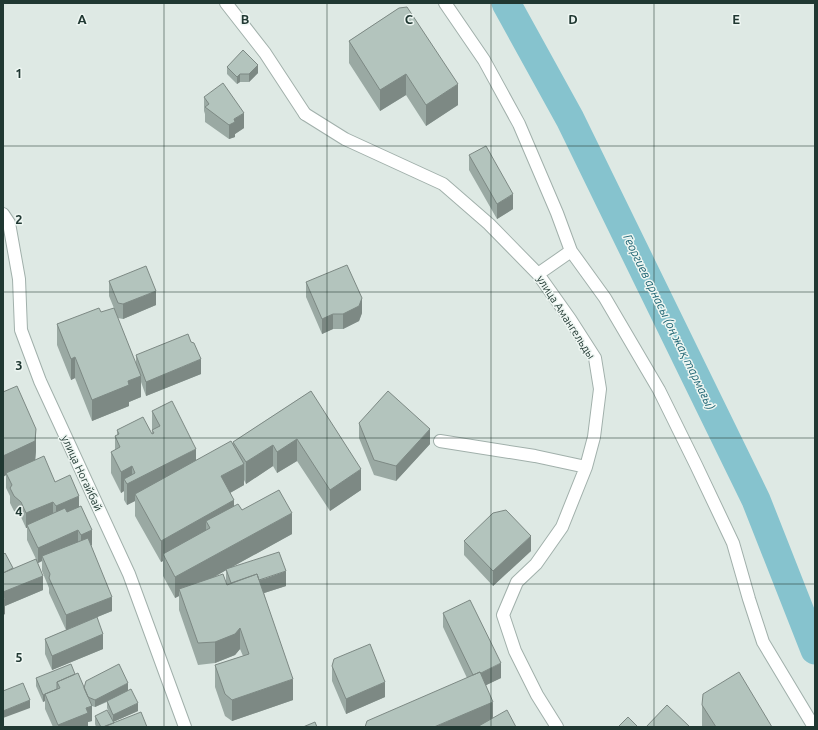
<svg xmlns="http://www.w3.org/2000/svg" width="818" height="730" font-family="Ubuntu,sans-serif">
<style>
.lines{fill:none;stroke-linecap:round;stroke-linejoin:round}
.canal{stroke:#86c3ce;stroke-width:29}
.service-casing{stroke:#a1b0ab;stroke-width:14}
.minor-casing{stroke:#a1b0ab;stroke-width:14}
.service{stroke:#fff;stroke-width:12}
.minor{stroke:#fff;stroke-width:12}
.wall{fill:#9aa9a3;fill-rule:evenodd}
.shaded-wall{fill:#7d8984}
.building{fill:#b3c4bd;stroke:#7d8984}
.grid{fill:none;stroke:#203832;stroke-width:1;stroke-opacity:0.55}
.labels{text-anchor:middle;stroke-width:3;stroke-linejoin:round;paint-order:stroke}
.street-label{font-size:11px;fill:#203832;stroke:#eef6f2}
.water-label{font-size:12px;font-style:italic;fill:#1c6372;stroke:#eef6f2}
.grid-label{font-size:13px;text-anchor:middle;font-weight:bold;fill:#203832;stroke:#eef6f2;stroke-width:3;stroke-linejoin:round;paint-order:stroke}
</style>
<rect width="100%" height="100%" fill="#dee9e4"/>
<g class="lines">
<!-- canal -->
<path class="canal" d="M506 3 570 119 756 500 815 650"/>
<defs>
<path id="service" d="M226 3 265 53 305 114"/>
<path id="minor" d="M445 3 484 60 519 124 557 213 571 251 605 298 659 390 696 465 733 543 749 599 763 642 814 727
M305 114 345 139 443 184 489 224 538 274 570 319 595 358 600 389 594 437 586 467 562 527 536 564 517 582 503 615 515 651 537 695 557 727
M3 214 9 223 19 279 21 330 40 381 129 574 185 727
M538 274 571 251
M440 441 535 456 586 467"/>
</defs>
<!-- service casing -->
<use href="#service" class="service-casing"/>
<!-- minor casing -->
<use href="#minor" class="minor-casing"/>
<!-- service -->
<use href="#service" class="service"/>
<!-- minor -->
<use href="#minor" class="minor"/>
</g>
<!-- wall -->
<path class="wall" d="M399 8 458 105 426 126 406 95 380 111 349 63V41Z
M227 67 258 73 249 82H240L237 84 227 74Z
M204 97 244 128 235 134V137L229 139 205 122V114L204 111Z
M469 155 513 209 497 219 469 170Z
M109 281 156 305 123 319 118 318 109 296Z
M306 282 362 313 359 321 343 329H333L322 334 306 297Z
M101 312 136 364V355L201 374 146 396 141 382V397L129 402V406L92 421 75 378 71 380 57 345V324Z
M311 391 361 490 330 511 297 461 277 473 273 466 246 484 244 480V485L230 493 234 506 242 510 292 534 232 567 286 586 264 593 293 700 232 721 225 716 215 687V665L243 656 240 649 235 655 215 663 198 665 179 610V596L175 598 163 576V561L161 562 135 516V501L127 505 124 500V491L121 493 111 473V452L115 450V436L117 435V430L152 434V411L196 460 233 444V442ZM226 570V582L213 578Z
M3 392 36 451 35 461 79 507 92 545 91 546 112 611 97 617 103 649 52 670 45 654V639L66 630 49 593V588L42 571V561L38 563 43 590 5 606V614L3 615V555L13 569 36 559 27 540V528H26L21 517 14 511 10 503V496L6 488V475L3 477Z
M359 423 430 444 396 481 374 475 359 438Z
M464 541 531 551 493 586 464 555Z
M443 613 501 678 486 685 493 718 365 727 467 678 443 627Z
M332 666 385 697 346 714 332 681Z
M75 674 84 688 128 691 138 711 113 722 114 723 147 727H96L95 724V716L111 718 107 708V702L95 707 92 706V721L88 722V727H53L45 709V701L43 702 36 686V678Z
M702 705 772 727H703L702 726Z"/>
<!-- shaded-wall -->
<path class="shaded-wall" d="M258 65V73L249 82V74Z
M240 74V82L237 84V77Z
M406 74V95L380 111V90Z
M458 84V105L426 126V105Z
M244 113V128L235 134V137L229 139V125L234 119Z
M513 194V209L497 219V204Z
M156 291V305L123 319V304Z
M362 298V313L359 321 343 329V314Z
M333 314V329L322 334V319Z
M75 357V378L71 380V359Z
M201 359V374L146 396V382Z
M141 376V397L129 402V406L92 421V400L128 381Z
M36 429V451L35 462 6 473V475L3 477V456Z
M430 429V444L396 481V466Z
M297 439V461L277 473V452Z
M273 445V466L246 484V462Z
M196 449V470L135 494V501L127 505V484L124 479V491L121 493V472L132 466V481Z
M244 464V485L221 498V476Z
M361 469V490L330 511V490Z
M79 496V511L56 521V506Z
M234 500V521L210 528 206 521V537L163 554V561L161 562V541Z
M53 502V516L27 525V528H26V513Z
M292 513V534L181 595 179 589V596L175 598V577Z
M78 530V545L42 556V561L38 563V548Z
M92 530V545L81 550V535Z
M531 536V551L493 586V571Z
M286 571V586L258 595V581Z
M43 576V590L5 606V614L3 615V592Z
M112 597V611L66 630V615Z
M240 628V649L235 655 215 663V642Z
M103 634V649L52 670V656Z
M501 663V678L474 691V677Z
M293 679V700L232 721V700Z
M385 682V697L346 714V699Z
M128 683V691L95 707V700Z
M57 689 45 694V701L43 702V695Z
M30 700V708L3 718V711Z
M493 702V723L484 727H434Z
M138 703V711L113 722V715Z
M92 706V721L88 722V727H58V725L86 708Z"/>
<!-- building -->
<path class="building" d="M407 7 458 84 426 105 406 74 380 90 349 41 399 8Z
M243 50 258 65 249 74H240L237 77 227 67Z
M223 83 244 113 234 119 235 122 229 125 205 107 209 104 204 97Z
M486 146 513 194 497 204 469 155Z
M347 265 362 298 359 306 343 314H333L322 319 306 282Z
M146 266 156 291 123 304 118 303 109 281Z
M99 308 101 312 114 308 141 376 128 381 129 385 92 400 75 357 71 359 57 324Z
M188 334 191 342 194 343 201 359 146 382 136 355Z
M17 386 36 429 35 441 3 456V392Z
M311 391 361 469 330 490 297 439 277 452 273 445 246 462 233 442Z
M388 391 430 429 396 466 374 460 359 423Z
M172 401 196 449 127 484 124 479 135 473 132 466 121 472 111 452 120 447 115 436 119 434 117 430 143 417 152 434 154 433 152 430 160 426 152 411Z
M231 441 244 464 221 476 234 500 161 541 135 494Z
M44 456 55 482 70 475 79 496 56 506 53 502 26 513 21 502 14 496 10 488 12 485 6 473Z
M279 490 292 513 175 577 163 554 210 528 206 521 238 504 242 510Z
M81 506 92 530 81 535 78 530 38 548 27 525 65 508 67 512Z
M506 510 531 536 493 571 464 541 493 513Z
M88 538 112 597 66 615 49 578 50 574 42 556Z
M279 552 286 571 259 580 257 574 231 583 226 569Z
M5 553 13 568 3 573V555Z
M36 559 43 576 3 592V573Z
M223 574 227 585 257 574 293 679 232 700 225 694 215 665 249 654 240 628 235 634 215 642 198 643 179 589Z
M3 594 5 599 3 600Z
M470 600 501 663 481 673 480 672 473 675 443 613Z
M97 617 103 634 52 656 45 639Z
M370 644 385 682 346 699 332 666 334 659Z
M71 664 75 674 57 682V689L43 695 36 678Z
M119 664 128 683 95 700 88 697 84 688 86 681Z
M480 672 493 702 434 727H365L367 721Z
M739 672 772 727H716L702 705 703 694Z
M78 673 92 706 86 708 88 713 58 725 45 694 60 688 57 682Z
M23 683 30 700 3 711V691Z
M131 689 138 703 113 715 107 701Z
M667 705 690 727H646Z
M107 710 114 723 103 727H101L95 716Z
M507 710 516 727H477Z
M141 712 147 727H103Z
M628 717 638 727H618Z
M315 722 317 727H303Z"/>
<!-- grid -->
<path class="grid" d="M164 3V727M327 3V727M491 3V727M654 3V727M3 146H815M3 292H815M3 438H815M3 584H815"/>
<g class="labels">
<!-- street labels -->
<g class="street-label">
<text transform="translate(566 317) rotate(57)" y="4">улица Амангельды</text>
<text transform="translate(82 473) rotate(65)" y="4">улица Ногайбай</text>
</g>
<!-- water labels -->
<g class="water-label">
<text transform="translate(669 322) rotate(64)" y="4">Георгиев арнасы (оң жақ тармағы)</text>
</g>
</g>
<g class="grid-label">
<text x="82" y="24">A</text>
<text x="245" y="24">B</text>
<text x="409" y="24">C</text>
<text x="573" y="24">D</text>
<text x="736" y="24">E</text>
<text x="19" y="78">1</text>
<text x="19" y="224">2</text>
<text x="19" y="370">3</text>
<text x="19" y="516">4</text>
<text x="19" y="662">5</text>
</g>
<!-- border -->
<rect width="818" height="730" fill="none" stroke="#203832" stroke-width="8"/>
</svg>
